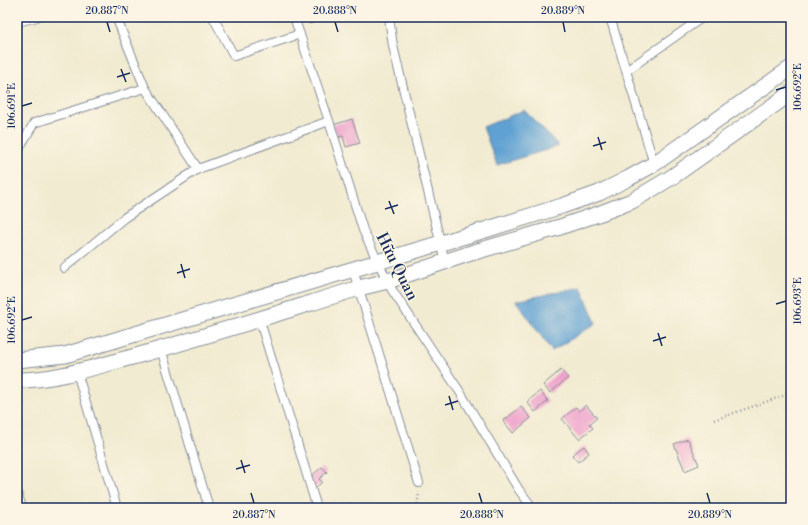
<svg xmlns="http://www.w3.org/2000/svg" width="808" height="525" font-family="'Libre Bodoni',serif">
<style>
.water{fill:#5ea1d2;stroke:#3c6898}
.building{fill:#ed9fca}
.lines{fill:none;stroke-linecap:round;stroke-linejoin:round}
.lane-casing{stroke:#868d98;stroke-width:10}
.street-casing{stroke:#868d98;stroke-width:17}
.path{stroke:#868d98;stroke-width:2.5;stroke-dasharray:1 3;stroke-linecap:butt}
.lane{stroke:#fff;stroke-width:8}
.street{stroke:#fff;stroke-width:15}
.ticks{fill:none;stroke:#1b2f5e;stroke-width:1.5}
.labels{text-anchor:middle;stroke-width:3;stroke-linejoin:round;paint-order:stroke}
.street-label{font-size:16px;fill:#1b2f5e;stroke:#fcf5e5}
.neatline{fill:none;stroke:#1b2f5e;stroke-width:1.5}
.ticks-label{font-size:10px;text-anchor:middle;fill:#1b2f5e}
</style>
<rect width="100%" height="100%" fill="#fcf5e5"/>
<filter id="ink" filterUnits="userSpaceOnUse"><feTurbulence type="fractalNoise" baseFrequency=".025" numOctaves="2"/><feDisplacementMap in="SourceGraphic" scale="8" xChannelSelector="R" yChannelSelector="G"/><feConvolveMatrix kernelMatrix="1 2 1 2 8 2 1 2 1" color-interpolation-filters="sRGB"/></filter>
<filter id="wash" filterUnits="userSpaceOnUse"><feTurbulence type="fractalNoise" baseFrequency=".012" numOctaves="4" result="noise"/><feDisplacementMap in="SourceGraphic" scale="16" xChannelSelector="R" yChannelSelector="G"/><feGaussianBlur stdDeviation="0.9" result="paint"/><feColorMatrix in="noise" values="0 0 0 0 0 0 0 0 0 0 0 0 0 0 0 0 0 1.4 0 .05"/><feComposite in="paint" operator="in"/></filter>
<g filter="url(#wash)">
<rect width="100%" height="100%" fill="#f1ebd1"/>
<!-- water -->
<path class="water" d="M524 110 559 146 497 165 483 127Z
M581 287 596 323 552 351 516 301Z"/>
<g id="blocks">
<!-- building -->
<path class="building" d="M307 17H328L309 24Z
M352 119 360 143 346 147 343 136 337 137 333 125Z
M561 370 568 378 550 393 543 385Z
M540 391 548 401 535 412 527 402Z
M586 405 597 418 589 424 593 428 579 439 562 419 576 407 579 411Z
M521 407 531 418 513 433 503 421Z
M688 439 699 465 685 471 674 444Z
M584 446 589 453 578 462 572 455Z
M322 467 327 472 319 479 322 482 316 488 308 479Z"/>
</g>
</g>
<g filter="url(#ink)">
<use href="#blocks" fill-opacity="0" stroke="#868d98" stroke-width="1"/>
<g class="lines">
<defs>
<path id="lane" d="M116 17 145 88 198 169 329 121
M213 17 234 56 300 34
M294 17 329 121 363 230 378 262 392 290 460 392 519 490 529 503 531 508
M389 17 393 46 445 262
M610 17 654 164
M17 22 37 17
M626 71 703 17
M17 152 34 123 145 88
M64 268 124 218 198 169
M353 270 419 483
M259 318 317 508
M161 349 209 508
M77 372 117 508
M17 492 22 508"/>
<path id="street" d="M17 360 65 355 485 230 562 206 599 193 629 178 654 164 791 68
M17 380C57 380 97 366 136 356 211 335 285 311 359 288L388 281 471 253 560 227 601 213 632 201 672 177 791 93"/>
</defs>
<!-- lane casing -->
<use href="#lane" class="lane-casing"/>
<!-- street casing -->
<use href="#street" class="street-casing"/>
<!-- path -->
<path class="path" d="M714 420 791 393
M417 508 419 492"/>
<!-- lane -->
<use href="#lane" class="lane"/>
<!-- street -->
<use href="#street" class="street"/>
</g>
</g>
<!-- ticks -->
<path class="ticks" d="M107 22 110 32M335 22 338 32M563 22 565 32M121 69 126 82M117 77 130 73M776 90 786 87M22 106 32 103M598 137 602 150M593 146 606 142M389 201 394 214M385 209 398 205M181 264 185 278M177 273 190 269M776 304 786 301M22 320 32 317M658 333 662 346M653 341 666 337M449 396 453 410M445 405 458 401M241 460 245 473M236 469 250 465M251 493 254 503M479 493 482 503M707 493 710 503"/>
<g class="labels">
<!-- street labels -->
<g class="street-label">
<text transform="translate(398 266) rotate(63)" y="6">Hữu Quan</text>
</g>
</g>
<!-- margin -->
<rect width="808" height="525" fill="none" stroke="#fcf5e5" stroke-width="44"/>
<rect x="22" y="22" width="764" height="481" class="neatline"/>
<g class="ticks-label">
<text x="107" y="14">20.887°N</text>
<text x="335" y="14">20.888°N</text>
<text x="563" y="14">20.889°N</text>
<text transform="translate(797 87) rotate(-90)" y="4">106.692°E</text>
<text transform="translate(11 106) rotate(-90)" y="4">106.691°E</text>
<text transform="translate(797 301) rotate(-90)" y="4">106.693°E</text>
<text transform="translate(11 320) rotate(-90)" y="4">106.692°E</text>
<text x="254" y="518">20.887°N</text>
<text x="482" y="518">20.888°N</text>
<text x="710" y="518">20.889°N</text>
</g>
</svg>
